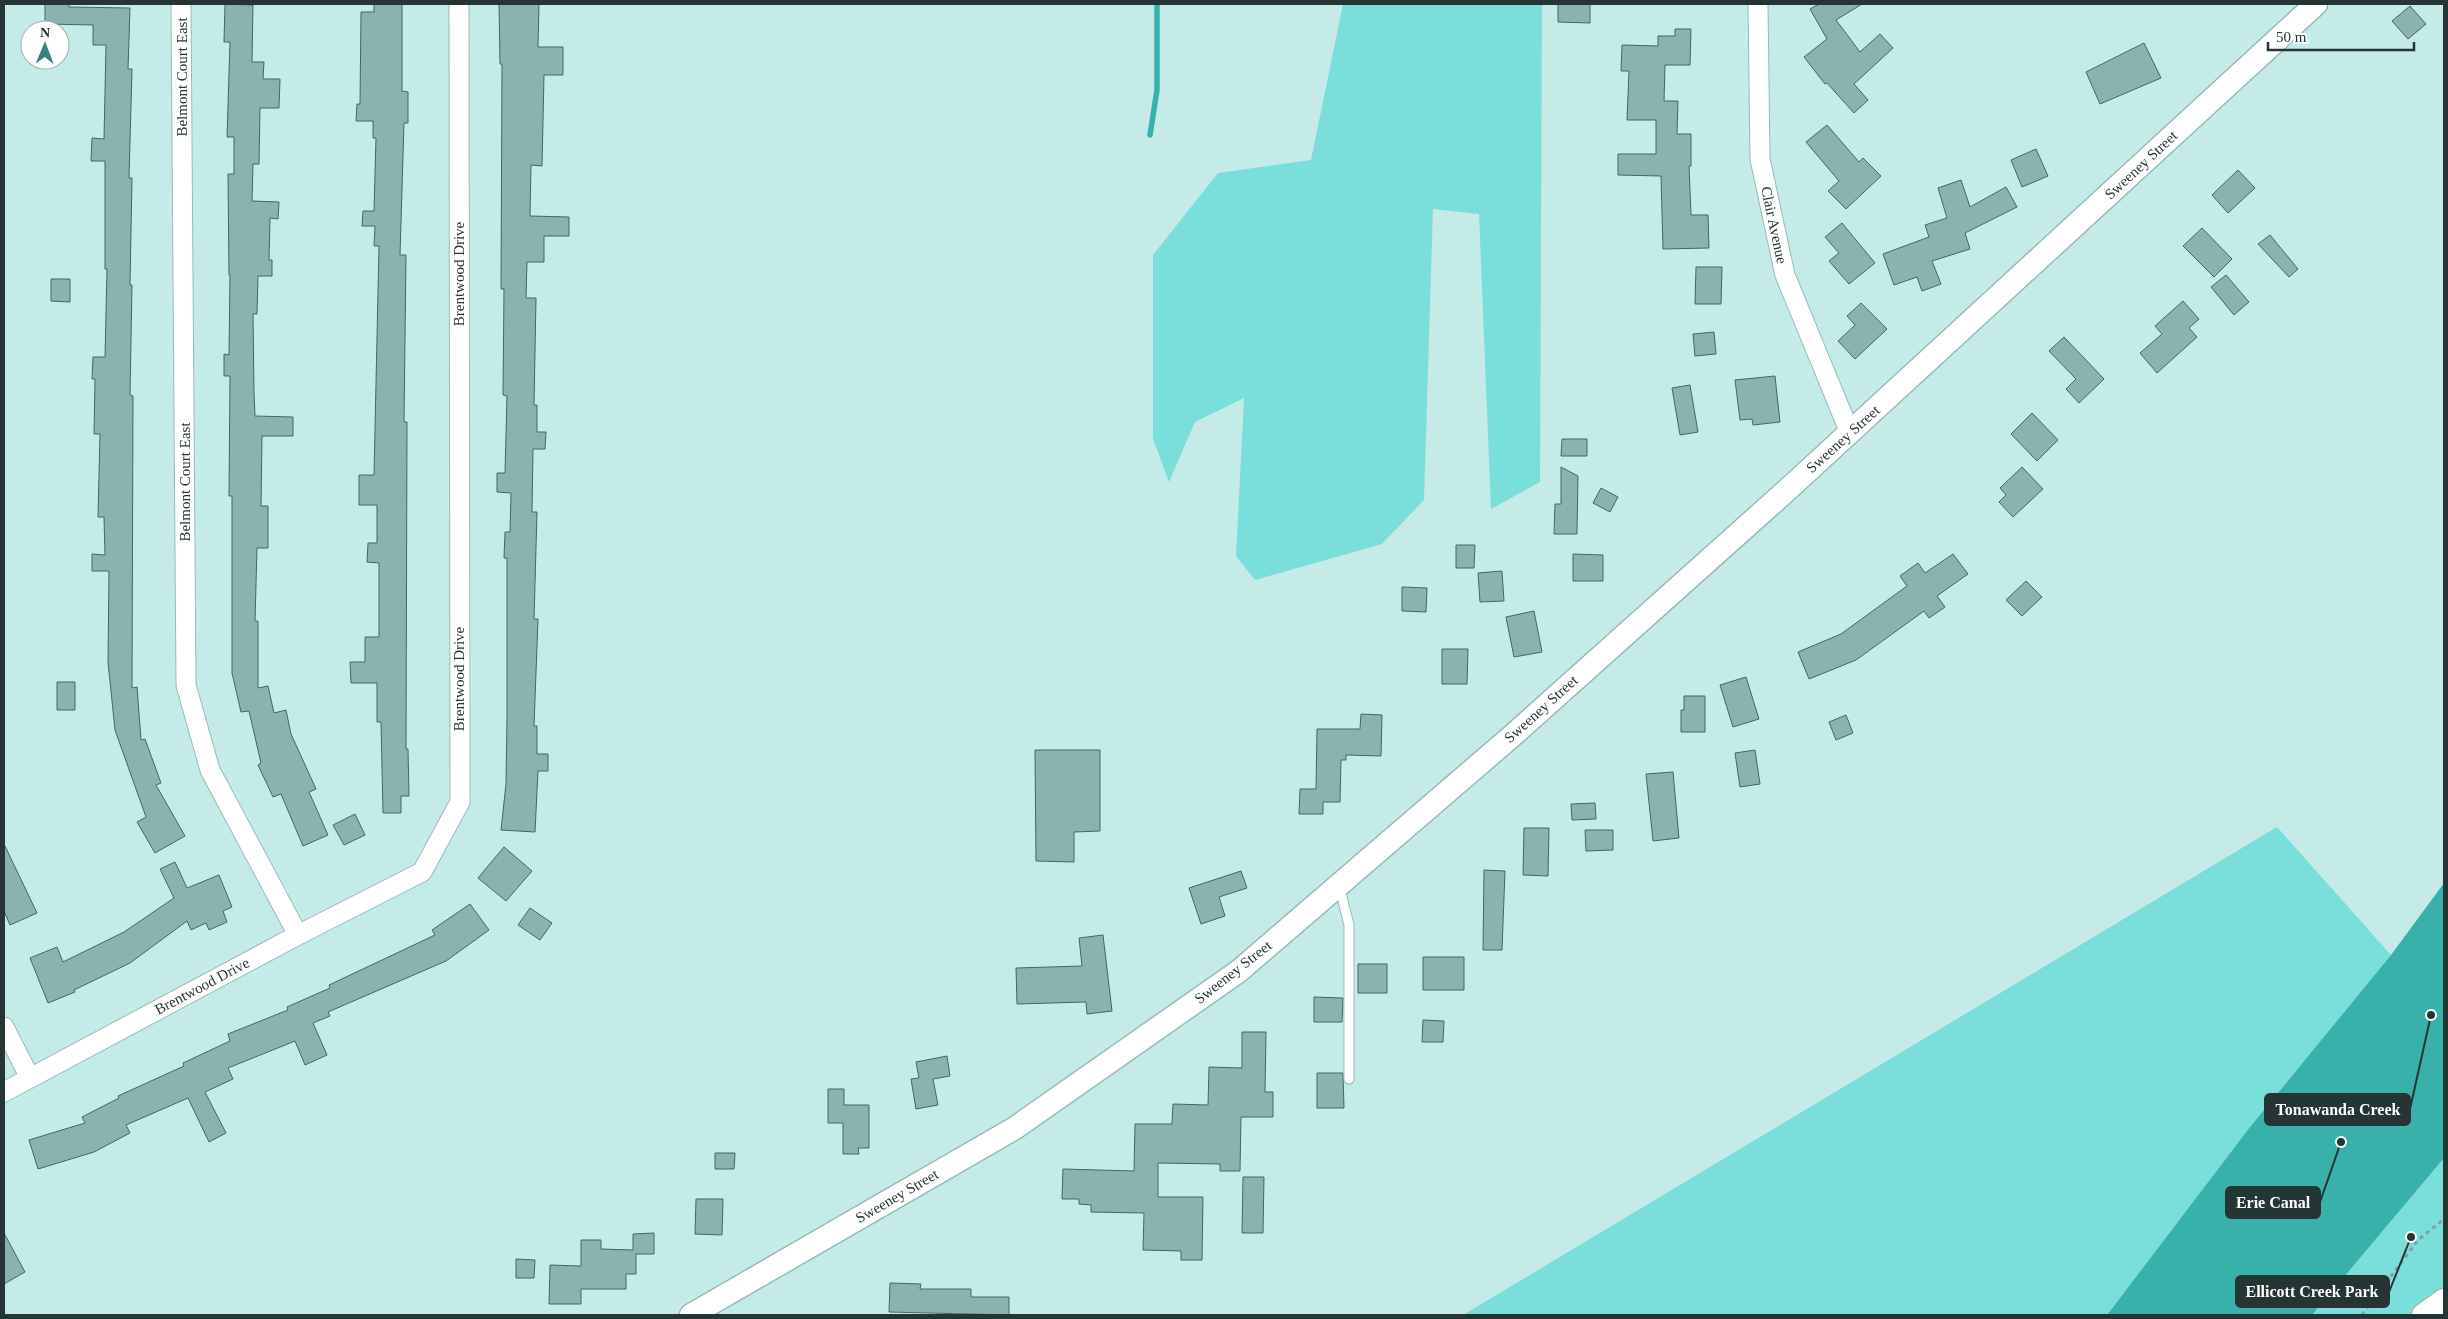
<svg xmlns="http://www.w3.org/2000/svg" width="2448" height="1319" viewBox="0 0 2448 1319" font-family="'Times New Roman',serif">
	<rect width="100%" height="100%" fill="#c4ebe8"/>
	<path fill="#7adfda" d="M1343,4H1542L1540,482L1491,509L1479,214L1433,209L1424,500L1382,544L1255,580L1236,556L1244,398L1195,422L1169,482L1153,439V255L1218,173L1311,160Z
		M2277,827L2391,955L2250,1127L2107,1315H1463Z
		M2444,1158V1315H2312Z"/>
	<path fill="#39b1ab" d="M2444,883V1158L2312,1315H2107L2250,1127L2391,955Z"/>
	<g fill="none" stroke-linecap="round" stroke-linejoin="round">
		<path stroke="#39b1ab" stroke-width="5.5" d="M1150,135L1157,90V4"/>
	</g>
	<path fill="#8cb2af" stroke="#436664" d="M45,4H69V7L130,8L128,69H132L129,178H132L130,285H132L130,395L133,396L132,688L137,687L141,740L145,739L161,783L156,785L185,836L155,853L137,822L146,817L115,730L108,662L109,571H92V554L105,555L104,517H98L100,434H94L95,379H92L93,357H105L107,269H105V161H91L92,138L104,139L106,45H93V25L45,24Z
		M225,4L253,5L252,62H264L263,79H280L279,108H260L259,164H253L252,201L279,202L278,219L270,218L269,260H272V276H258L257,314H253L254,393L255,416L293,417V436H262L261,506H268V548H257L255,621H258V688L268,686L274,713L286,710L291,734L316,789L309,792L328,835L303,846L281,794L273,797L258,765L261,763L249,711L241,712L232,673V496H229L230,376H224V354L229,355L230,275H229L228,174H234V137H227L230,42H224Z
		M374,4H402V91L408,92V123H404L400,255H406L404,422H407L406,749H408L409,796H401V813H383L381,722H377V683H351L350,662H365V637H379V563L367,562L368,543H377V505H359V475H374L379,246H374L375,226H362L363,211H374L376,138H373V121H356L357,104H360L361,12H374Z
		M499,4H539L538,47H563V75H544L542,166L531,165L530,216L569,217V236H544V262H527L526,298H536L534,405H537V432H546L545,449H533L532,512H537L534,619H538L534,726H537V754H548V771H538L535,832L501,830L506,784L507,719V558H504L505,532H510L511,493L497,492V473H505L507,396L503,395L504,289H501L502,64H500Z
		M1558,4H1590V23L1558,22Z
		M1819,4H1862L1836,20L1860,52L1880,34L1893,48L1854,84L1868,100L1854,113L1827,83L1825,84L1804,57L1827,39L1810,9Z
		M2410,6L2426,24L2408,39L2392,21Z
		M1675,29H1691L1690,65H1665L1664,101H1678L1677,134H1691V166H1689L1691,215H1708L1709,248L1663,249L1661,176L1618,175V154H1656V120H1627L1629,71H1621L1622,45L1658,46V36H1675Z
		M2144,43L2161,78L2100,104L2086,72Z
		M1827,125L1859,162L1863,158L1881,176L1846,209L1828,191L1839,181L1806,142Z
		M2036,149L2048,176L2022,187L2011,160Z
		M2238,170L2255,188L2228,213L2212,195Z
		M1961,180L1970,207L2006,187L2017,207L1965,233L1970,249L1932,261L1941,284L1922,291L1917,277L1894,285L1883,254L1929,237L1925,225L1947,218L1938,188Z
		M1842,223L1875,263L1849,284L1829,261L1839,253L1825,237Z
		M2202,228L2232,259L2214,277L2183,246Z
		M2270,235L2298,269L2289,277L2258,244Z
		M1696,267H1722L1721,304H1695Z
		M2226,275L2249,302L2234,315L2211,287Z
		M51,279H70V302L51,301Z
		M2183,301L2199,319L2189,328L2197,337L2157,373L2140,353L2162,334L2155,326Z
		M1861,303L1887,329L1855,359L1838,341L1855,325L1847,316Z
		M1714,332L1716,354L1695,356L1693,334Z
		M2064,337L2104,379L2079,403L2066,389L2076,379L2049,351Z
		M1775,376L1780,422L1753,425L1752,419L1740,420L1735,380Z
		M1690,385L1698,432L1680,435L1672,388Z
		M2032,413L2058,440L2037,461L2011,434Z
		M1562,439H1587V456H1561Z
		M1561,467L1578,476L1577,534H1554L1555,504H1561Z
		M2022,467L2043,489L2013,517L1999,502L2006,495L2000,488Z
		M1601,488L1618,497L1610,512L1593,503Z
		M1456,545H1475L1474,568H1456Z
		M1573,554L1603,555V581H1573Z
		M1953,554L1968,574L1937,596L1945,607L1929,618L1924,611L1856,660L1809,679L1798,652L1841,634L1907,586L1900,576L1918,563L1925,573Z
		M1502,571L1504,601L1480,602L1478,573Z
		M2026,581L2042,597L2022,616L2006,600Z
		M1402,587L1427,588L1426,612L1402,611Z
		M1534,611L1542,652L1514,657L1506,617Z
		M1442,649H1468L1467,684H1442Z
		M1746,677L1759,719L1733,727L1720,685Z
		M57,682H75V710H57Z
		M1684,696H1705V732H1681V710H1684Z
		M1361,714L1382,715L1381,756L1346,755V760H1341L1340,802H1323V814H1299L1300,789H1316L1317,729H1360Z
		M1846,715L1853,733L1836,740L1829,722Z
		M1035,750H1100V831L1074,832V862L1036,861Z
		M1755,750L1760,784L1740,787L1735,753Z
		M1673,772L1679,838L1653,841L1646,774Z
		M1595,803L1596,819L1572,820L1571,804Z
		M355,814L365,835L344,845L333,825Z
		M1524,828H1549L1548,876L1523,875Z
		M1585,830H1613V850L1586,851Z
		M4,844L37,913L10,925L4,911Z
		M504,847L532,871L506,901L478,878Z
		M175,862L187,888L219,875L232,907L223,911L227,922L209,930L206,923L191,930L187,921L130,963L74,990L75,992L48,1003L30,958L57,947L63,962L124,932L174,898L160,869Z
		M1484,870L1505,871L1502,950H1483Z
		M1241,871L1247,888L1219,897L1225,916L1201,924L1189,888Z
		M470,904L489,930L446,961L328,1012L330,1016L313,1023L327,1055L305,1065L295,1041L228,1068L233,1079L205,1092L226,1133L209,1142L188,1098L126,1125L130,1133L94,1152L38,1169L29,1140L85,1123L82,1117L119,1098L118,1096L184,1066L183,1063L230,1041L228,1034L288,1010L287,1007L330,988L329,985L435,935L432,930Z
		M530,908L552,923L540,940L518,925Z
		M1103,935L1112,1011L1087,1014L1086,1002L1017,1004L1016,968L1082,966L1079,938Z
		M1423,957H1464V990H1423Z
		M1358,964H1387V993H1358Z
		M1314,997L1343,998L1342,1022H1314Z
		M1423,1020L1444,1021L1443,1042H1422Z
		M1242,1032H1266L1265,1092H1273V1117H1241L1240,1171H1220V1164L1158,1163V1197H1203L1202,1260H1181V1251L1143,1250L1144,1213L1091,1212V1205L1079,1204V1199H1062L1063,1169L1134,1171L1135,1124H1172L1173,1104L1208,1105L1209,1067L1242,1068Z
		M947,1056L950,1076L933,1079L938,1105L916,1109L911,1079L919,1078L916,1062Z
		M1317,1073H1343L1344,1108H1317Z
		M828,1089H844V1105H869V1148H858L859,1154H843V1123H828Z
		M715,1153H735L734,1169H715Z
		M1243,1177H1264L1263,1233H1242Z
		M696,1199H723L722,1235L695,1234Z
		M4,1233L25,1272L4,1284Z
		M654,1233V1254H636V1274H626V1289H581V1304H549L550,1265L581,1266V1240H601V1249L633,1250V1234Z
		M516,1259L535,1260L534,1278H516Z
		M890,1283L921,1284L920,1289H971V1297H1009V1315L889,1312Z"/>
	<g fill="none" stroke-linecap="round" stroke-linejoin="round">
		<defs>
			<path id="service" d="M1339,885L1349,925V1079"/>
			<path id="minor" d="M181,4L186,685L210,770L298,935
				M1758,4L1760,159L1785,275L1850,433
				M4,1027L30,1078
				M4,1092L298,935L422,872L460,802L459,4"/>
			<path id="tertiary" d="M691,1315L1015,1128L1239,971L1512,736L1786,491L2316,4
				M2423,1315L2444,1300"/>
		</defs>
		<use href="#service" stroke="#96bcb9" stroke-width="11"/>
		<use href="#minor" stroke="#96bcb9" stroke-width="21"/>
		<use href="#tertiary" stroke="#96bcb9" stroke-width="25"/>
		<path stroke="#83a19e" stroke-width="3" stroke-dasharray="4 4" stroke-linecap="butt" d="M2362,1315L2418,1240L2444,1219"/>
		<use href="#service" stroke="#fff" stroke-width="9"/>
		<use href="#minor" stroke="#fff" stroke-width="19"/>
		<use href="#tertiary" stroke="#fff" stroke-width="22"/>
	</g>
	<g text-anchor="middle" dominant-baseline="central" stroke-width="4.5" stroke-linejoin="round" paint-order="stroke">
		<g font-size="15" fill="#253533" stroke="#fff">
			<text transform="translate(182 77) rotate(-90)">Belmont Court East</text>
			<text transform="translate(2141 165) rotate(-43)">Sweeney Street</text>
			<text transform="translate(1774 225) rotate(78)">Clair Avenue</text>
			<text transform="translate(459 274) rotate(-90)">Brentwood Drive</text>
			<text transform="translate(1843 439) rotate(-42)">Sweeney Street</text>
			<text transform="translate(185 482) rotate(-90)">Belmont Court East</text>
			<text transform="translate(459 679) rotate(-90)">Brentwood Drive</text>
			<text transform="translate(1541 709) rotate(-42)">Sweeney Street</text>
			<text transform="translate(1233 972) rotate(-38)">Sweeney Street</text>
			<text transform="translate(202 986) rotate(-28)">Brentwood Drive</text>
			<text transform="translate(897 1196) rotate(-30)">Sweeney Street</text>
		</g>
	</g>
	<path fill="none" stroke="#253533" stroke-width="2" d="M2431 1015L2410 1109M2341 1142L2320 1202M2411 1237L2389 1292"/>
	<g fill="#253533" stroke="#fff" stroke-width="2">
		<circle cx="2431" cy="1015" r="5"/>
		<circle cx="2341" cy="1142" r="5"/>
		<circle cx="2411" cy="1237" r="5"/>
	</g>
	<g fill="#253533" stroke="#253533" stroke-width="2">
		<rect x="2265" y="1094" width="145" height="31" rx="5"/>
		<rect x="2226" y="1187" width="94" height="31" rx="5"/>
		<rect x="2236" y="1276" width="153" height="31" rx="5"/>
	</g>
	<g font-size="16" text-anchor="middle" font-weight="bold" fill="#fff">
		<text x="2338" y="1115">Tonawanda Creek</text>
		<text x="2273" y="1208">Erie Canal</text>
		<text x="2312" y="1297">Ellicott Creek Park</text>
	</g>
	<rect width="2448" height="1319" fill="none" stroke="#253533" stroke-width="10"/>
	<g transform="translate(45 45) rotate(1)"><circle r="24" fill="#ffffff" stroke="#a8aead"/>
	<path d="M0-4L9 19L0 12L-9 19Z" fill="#39817e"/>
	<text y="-8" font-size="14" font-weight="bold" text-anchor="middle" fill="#253533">N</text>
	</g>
	<path d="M2268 42v8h146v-8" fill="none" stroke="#253533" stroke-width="2.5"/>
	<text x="2276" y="42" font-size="15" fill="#253533" stroke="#ffffff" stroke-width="4" paint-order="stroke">50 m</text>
</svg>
